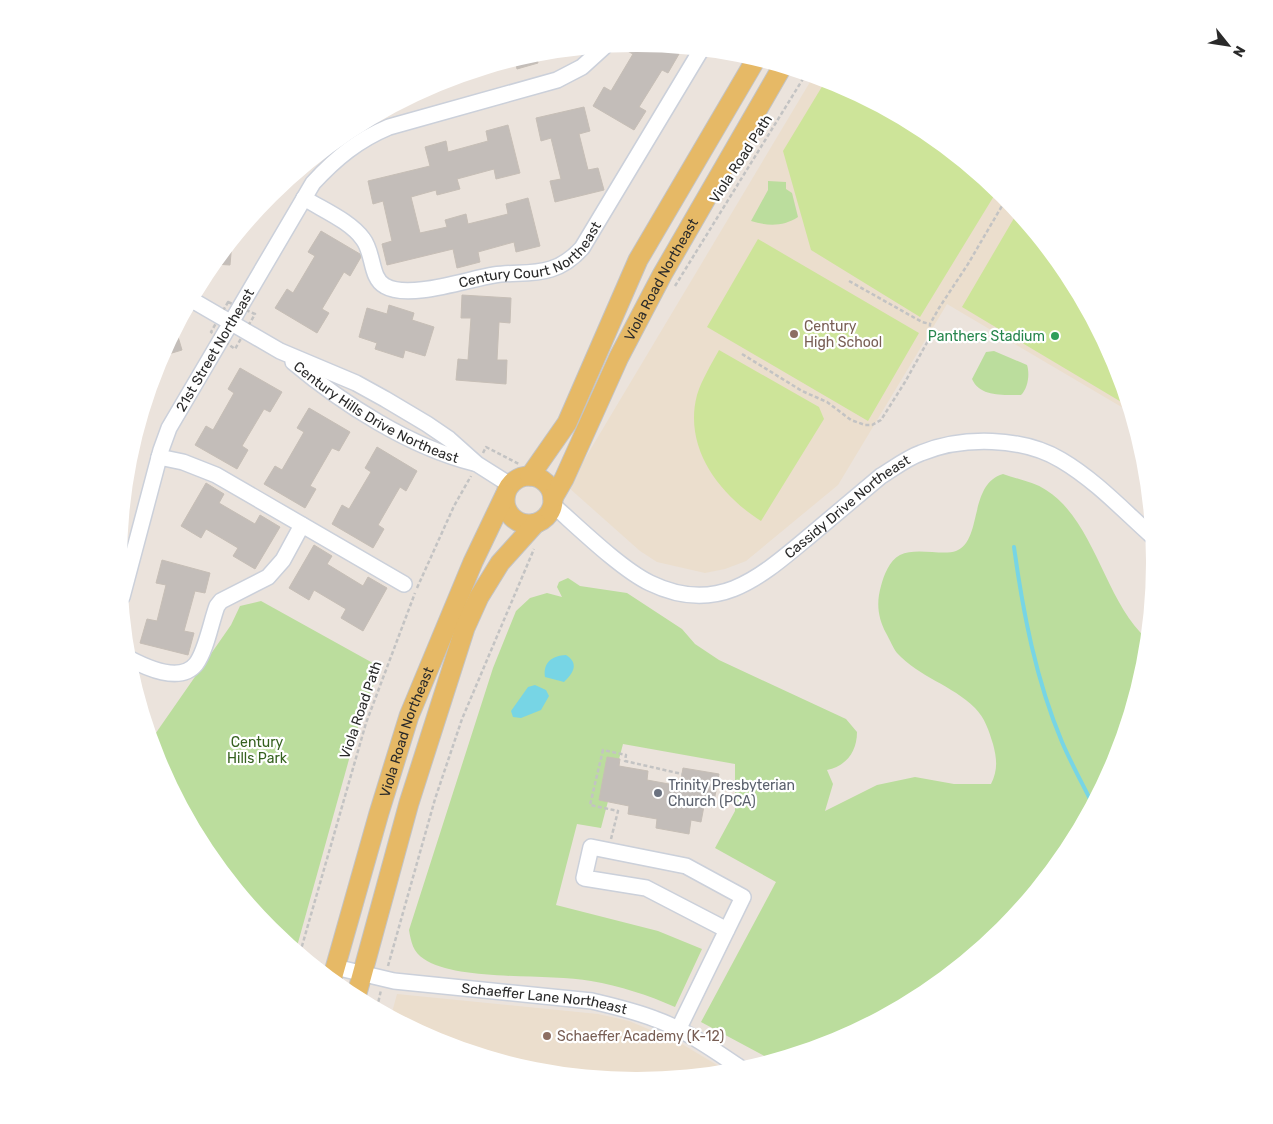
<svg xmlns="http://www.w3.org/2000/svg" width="1273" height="1124" viewBox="0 0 1273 1124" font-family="Rubik,sans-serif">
	<rect width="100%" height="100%" fill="#ebe3dc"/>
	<path fill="#ebdecd" d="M813,77L835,83L925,131L1003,196L1068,274L1115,364L1130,412L947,304L838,485L746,561L725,569L705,573L657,562L640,551L568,487Z
		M397,994L598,1014L629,1021L677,1041L727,1071L637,1080L535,1070L438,1041L391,1016Z"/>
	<path fill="#bbdd9d" d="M768,181L786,182V189L792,193L798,217C783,227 767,226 751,221L768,190Z
		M994,351L1027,365C1030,374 1028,388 1021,395C1003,395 980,397 972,379L986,352Z
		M1003,474C1017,479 1034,482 1046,490C1095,521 1104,600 1147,639L1145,663L1115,761L1067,850L1003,929L924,993L835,1041L772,1060L701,1022L776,882L715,848L735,811V764L623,744L601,828L577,824L556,905L658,931L702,949L675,1007C648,995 620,986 591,981C548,973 458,982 424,959C413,952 411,942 409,930L493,668L516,611L530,598L547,593L562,597L557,587L559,582L568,578L580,586L627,593L682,629L695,644L719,660L846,719L857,732C857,752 846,766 827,770L833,784L825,811L877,785L915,777L954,784H991C998,770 997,759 993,744C989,731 985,718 975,708C952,685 919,677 897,653C893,648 890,640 886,633C878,618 876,603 881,586C884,575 889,561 900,555C916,547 943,556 956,551C983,541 968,484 1003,474Z
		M261,601L380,667L358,727L296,950L270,928L205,850L158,760L151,740L231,625L240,606Z"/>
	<path fill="#cde499" d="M826,80L835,83L925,131L997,191L920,317L811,250L783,151Z
		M1017,213L1068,274L1115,364L1128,406L962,307Z
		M758,239L919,333L868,421L707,327Z
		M719,350L819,407L824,419L761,521C720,495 683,448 697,395C702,379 711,365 719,350Z"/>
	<path fill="#77d5e5" d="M566,655C579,663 574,673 564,682L545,677C543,662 552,656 566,655Z
		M535,685L546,690L549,696L541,710L521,718L513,717L511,711L528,687Z"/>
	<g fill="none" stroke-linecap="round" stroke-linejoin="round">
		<path stroke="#77d5e5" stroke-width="4" d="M1014,547C1023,613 1036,680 1062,742C1071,763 1082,783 1092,803"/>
	</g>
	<path fill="#c3bdb9" stroke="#c6beb6" d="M637,44L668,47L679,54L668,73L662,70L639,107L646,111L634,130L593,106L604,87L611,91L633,54L618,46Z
		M536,54L538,63L517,69L515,60Z
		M584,107L590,131L579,134L588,170L598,168L604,190L555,202L550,181L561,179L551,138L541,141L536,118Z
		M508,125L520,173L496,179L494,169L457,179L460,189L437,195L436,190L411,197L420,233L447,227L445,220L466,214L468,224L508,214L506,204L528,198L540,246L516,252L514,242L478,252L480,262L457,268L453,249L387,265L382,244L392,241L383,201L373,204L368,181L430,166L425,147L446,141L448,152L488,141L486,131Z
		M321,231L360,254L361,257L350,276L344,272L322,309L329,313L317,333L275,308L287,289L293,293L315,256L308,252Z
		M232,242L230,265L214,264L221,255Z
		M462,295L511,298L510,323L499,322L497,360H507L506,384L456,380L458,359L468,360L471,318H461Z
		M389,305L414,313L412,320L434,327L425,356L405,350L403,358L375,349L377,343L359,337L367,308L387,314Z
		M176,330L182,350L162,356L163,354Z
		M240,368L282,392L270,412L264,409L242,446L248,450L237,469L195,445L206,426L213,430L234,393L228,389Z
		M309,408L350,432L339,451L332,448L310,486L316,489L305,508L264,484L275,466L282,470L304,432L297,428Z
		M377,447L417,471L406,491L400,487L378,525L384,529L373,548L332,524L342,505L349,509L371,472L365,468Z
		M206,483L224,494L219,503L255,524L260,515L280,527L255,569L233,556L238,548L206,529L201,538L181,526Z
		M314,545L332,556L327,564L363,586L368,577L387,588L363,631L341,618L346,609L314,590L309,600L289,588Z
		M162,560L210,573L205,593L195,591L184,631L194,633L188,655L140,643L147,619L157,621L166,585L156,583Z
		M607,757L620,759L619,766L648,771L647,780L680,786L683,768L719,774L713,807L704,806L701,822L691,820L689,834L656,828L657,819L628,814L629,806L599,800Z"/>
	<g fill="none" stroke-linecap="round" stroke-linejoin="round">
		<defs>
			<g id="minor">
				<path id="s1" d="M304,198C323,210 350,221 363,239C374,253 370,278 385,286C409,300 468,279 494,275C514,272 532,275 551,269C564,265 573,258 582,248L701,50"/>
				<path d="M192,300L280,351L356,383L385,399L427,424L449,439L477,464L510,485"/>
				<path id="s2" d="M293,362C343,404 410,447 474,463"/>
				<path d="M159,457L183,462L216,475L404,584"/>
				<path id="s3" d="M553,505C579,528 621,569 650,583C716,615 757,580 806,539C831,518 856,497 881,476C894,468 907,458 921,453C963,436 1022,437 1061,460C1095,480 1123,510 1152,536"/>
				<path id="s4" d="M122,597L161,450L169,428L313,183C336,158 358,140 389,127L557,80L582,67L604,47"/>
				<path d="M128,658C145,667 180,684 196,664C206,651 211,622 217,606L221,601L268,577L283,560L302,525"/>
				<path id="s5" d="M335,967L394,981L592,1001C613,1006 635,1011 655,1019C686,1030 715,1051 742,1069"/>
				<path d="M678,1030L743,897L686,866L591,847L584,878L646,888L727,930"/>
			</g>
			<g id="major">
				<circle cx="529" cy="500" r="24"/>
				<path d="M530,476L567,423L638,260L756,59"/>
				<path id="s6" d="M553,498L564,479L619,357L662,275L782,67"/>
				<path id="s7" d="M332,979L379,813L409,716L473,562L505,495"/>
				<path d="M356,997L409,803L465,628L479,597L500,563L536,523"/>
			</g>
		</defs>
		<use href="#minor" stroke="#cbd0da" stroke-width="18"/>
		<use href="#major" stroke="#c3c3c3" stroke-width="21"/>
		<path stroke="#c3c3c3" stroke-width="2.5" stroke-dasharray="4 2.5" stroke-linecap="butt" d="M350,130L357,127
			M849,281L922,322L930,324
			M675,286L806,74
			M228,302L255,314L235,349L211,332Z
			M742,354L802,391L827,402L851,420L865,425H872L881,420L905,382L929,339L930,324L939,308L968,264L1006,199
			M483,453L486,447L519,464
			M417,588L454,506L471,476
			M611,839L618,811L590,805L603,750L626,755L625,761L682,774
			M300,953L366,723L415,593
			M308,960L321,963
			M388,966L435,799L462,719L534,549
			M377,1008L381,990"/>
		<use href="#minor" stroke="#fff" stroke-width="15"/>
		<use href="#major" stroke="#e6b966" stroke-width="19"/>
	</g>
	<g fill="#8d6e63" stroke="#fff" stroke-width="2">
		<circle cx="794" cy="334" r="5"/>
		<circle cx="547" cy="1036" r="5"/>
	</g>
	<circle fill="#2e9e5b" stroke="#fff" stroke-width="2" cx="1055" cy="336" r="5"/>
	<circle fill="#6b7280" stroke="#fff" stroke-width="2" cx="658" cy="793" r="5"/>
	<g text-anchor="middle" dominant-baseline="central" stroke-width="4.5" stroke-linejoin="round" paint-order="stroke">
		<g font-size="14" fill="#2a2a2a" stroke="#fff">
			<text transform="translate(741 159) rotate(-57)">Viola Road Path</text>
			<text stroke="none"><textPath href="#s1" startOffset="281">Century Court Northeast</textPath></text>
			<text stroke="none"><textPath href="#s6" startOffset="244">Viola Road Northeast</textPath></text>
			<text stroke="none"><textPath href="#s4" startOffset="266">21st Street Northeast</textPath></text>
			<text stroke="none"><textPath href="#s2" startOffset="98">Century Hills Drive Northeast</textPath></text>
			<text stroke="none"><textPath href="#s3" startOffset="352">Cassidy Drive Northeast</textPath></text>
			<text transform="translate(361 710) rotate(-71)">Viola Road Path</text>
			<text stroke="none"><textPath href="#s7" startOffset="258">Viola Road Northeast</textPath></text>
			<text stroke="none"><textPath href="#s5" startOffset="212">Schaeffer Lane Northeast</textPath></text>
		</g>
		<g font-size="14" fill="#785e54" stroke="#fff" text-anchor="start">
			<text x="804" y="326">Century<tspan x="804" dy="16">High School</tspan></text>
			<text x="557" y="1036">Schaeffer Academy (K-12)</text>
		</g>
		<g font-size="14" fill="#27864d" stroke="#fff" text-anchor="end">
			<text x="1045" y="336">Panthers Stadium</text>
		</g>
		<g font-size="14" fill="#35611f" stroke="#fff">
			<text x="257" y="742">Century<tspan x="257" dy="16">Hills Park</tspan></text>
		</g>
		<g font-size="14" fill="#5b616d" stroke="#fff" text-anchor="start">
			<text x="668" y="785">Trinity Presbyterian<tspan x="668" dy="16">Church (PCA)</tspan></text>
		</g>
	</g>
	<path d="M0 0H1273V1124H0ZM636 52H637A509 509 0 0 1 1146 561V563A509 509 0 0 1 637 1072H636A509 509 0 0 1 127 563V561A509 509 0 0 1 636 52Z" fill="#fff" fill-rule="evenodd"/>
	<g transform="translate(1228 45) rotate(120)" stroke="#ffffff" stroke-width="4" paint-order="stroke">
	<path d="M0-4L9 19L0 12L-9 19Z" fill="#2a2a2a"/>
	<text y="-8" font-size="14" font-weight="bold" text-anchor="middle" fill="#2a2a2a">N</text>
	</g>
</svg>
